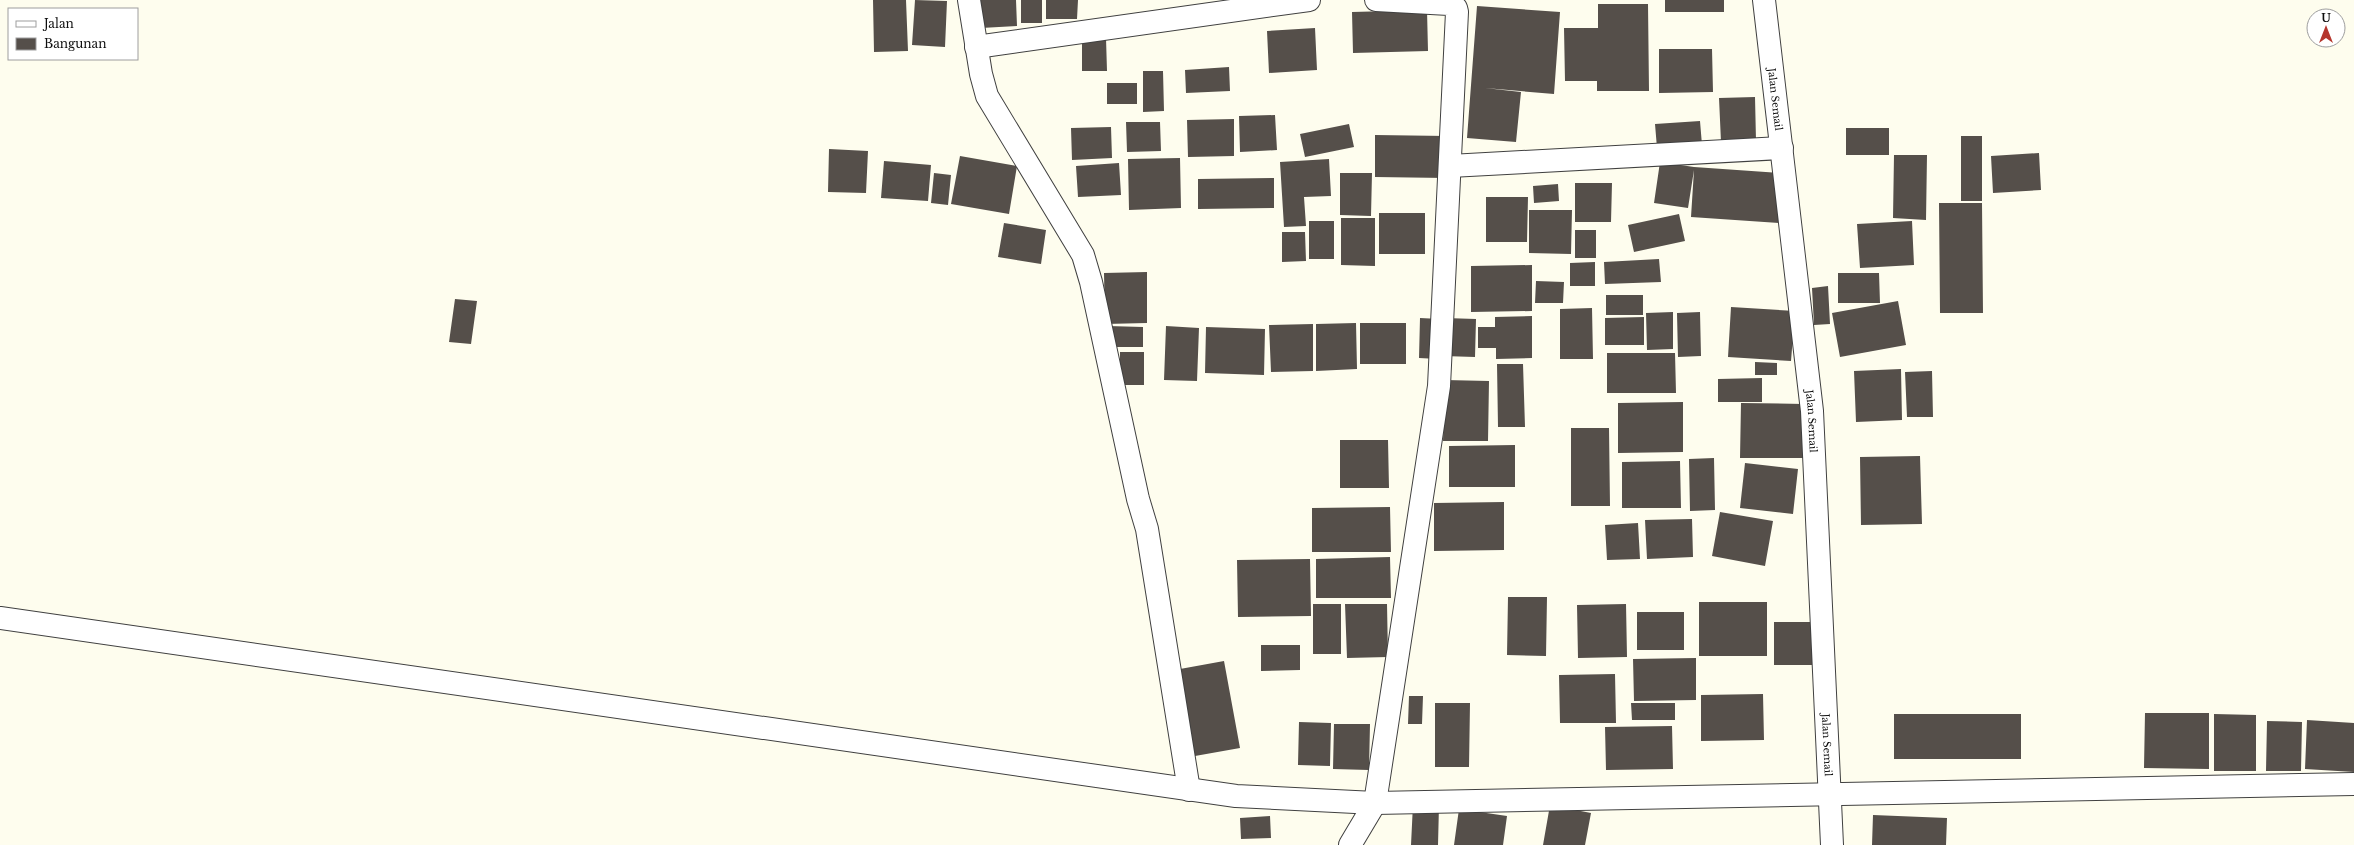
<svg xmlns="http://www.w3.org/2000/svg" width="2354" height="845" viewBox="0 0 2354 845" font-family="'Libre Baskerville',serif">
	<rect width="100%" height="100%" fill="#fefdee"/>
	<path fill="#554f4a" d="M873,0H906L908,51L874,52Z
		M915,0L947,1L945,47L912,45Z
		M981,0H1016L1017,26L981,28Z
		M1021,0H1042V23H1021Z
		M1046,0H1078L1077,19H1046Z
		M1665,0H1724V12H1665Z
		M1598,4H1648L1649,91H1597V81H1565L1564,28H1598Z
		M1477,6L1560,12L1554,94L1485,88L1521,92L1516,142L1467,138Z
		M1427,10L1428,51L1353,53L1352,12Z
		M1315,28L1317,70L1269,73L1267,31Z
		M1106,38L1107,71H1082V39Z
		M1659,49H1712L1713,92L1659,93Z
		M1229,67L1230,91L1186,93L1185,70Z
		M1143,71H1163L1164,111L1143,112Z
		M1107,83H1137V104H1107Z
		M1755,97L1756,141L1721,142L1719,98Z
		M1275,115L1277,150L1240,152L1239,116Z
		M1234,119V156L1188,157L1187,120Z
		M1700,121L1702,145L1657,148L1655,124Z
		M1126,122H1160L1161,151L1127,152Z
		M1349,124L1354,147L1305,157L1300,134Z
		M1111,127L1112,158L1072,160L1071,128Z
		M1846,128H1889V155H1846Z
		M1375,135L1447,136L1446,178L1375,177Z
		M1961,136H1982V201H1961Z
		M829,149L868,151L866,193L828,192Z
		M2039,153L2041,190L1993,193L1991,156Z
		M1894,155H1927L1926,220L1893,218Z
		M960,156L1017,166L1009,214L951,204Z
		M1180,158L1181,208L1129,210L1128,159Z
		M1329,159L1331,196L1304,197L1306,226L1284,227L1280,162Z
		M884,161L931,165L928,201L881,198Z
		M1660,162L1694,167L1781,173L1779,223L1691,217L1694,170L1688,208L1654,203Z
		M1119,163L1121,195L1078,197L1076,166Z
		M934,173L951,175L948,205L931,203Z
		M1340,173H1372L1371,216L1340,215Z
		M1274,178V208L1198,209V179Z
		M1575,183H1612L1611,222H1575Z
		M1558,184L1559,201L1534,203L1533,186Z
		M1486,197H1528L1527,242H1486Z
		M1939,203H1982L1983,313H1940Z
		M1529,210H1572L1571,254L1529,253Z
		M1379,213H1425V254H1379Z
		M1679,214L1685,241L1634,252L1628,225Z
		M1341,218H1375V266L1341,265Z
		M1309,221H1334V259H1309Z
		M1912,221L1914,265L1860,268L1857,224Z
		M1004,223L1046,230L1041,264L998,257Z
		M1575,230H1596V258H1575Z
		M1282,232H1305L1306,261L1282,262Z
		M1659,259L1661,282L1605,284L1604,262Z
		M1595,262V286H1570V263Z
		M1532,265V311L1471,312V266Z
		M1147,272V323L1105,324L1104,273Z
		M1838,273H1879L1880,303H1838Z
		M1536,281L1564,282L1563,303H1535Z
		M1828,286L1830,324L1814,325L1812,288Z
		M1606,295H1643V315H1606Z
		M455,299L477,301L471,344L449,342Z
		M1898,301L1906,345L1840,357L1832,313Z
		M1731,307L1795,311L1791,361L1728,357Z
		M1592,308L1593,359H1560V309Z
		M1673,312V349L1647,350L1646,313Z
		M1700,312L1701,356L1678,357L1677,313Z
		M1532,316V358L1496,359V348H1478V327H1495V317Z
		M1644,317V345H1605V318Z
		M1420,318L1440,319L1438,359L1419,358Z
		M1445,318L1476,319L1475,357L1443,356Z
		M1356,323L1357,369L1316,371V324Z
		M1360,323H1406V364H1360Z
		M1313,324V371L1271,372L1269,325Z
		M1108,326L1143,327V347H1108Z
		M1166,326L1199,328L1197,381L1164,380Z
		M1206,327L1265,329L1264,375L1205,373Z
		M1120,352H1144V385H1120Z
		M1607,353H1675L1676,393H1607Z
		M1755,362L1777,363V375H1755Z
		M1497,364H1523L1525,427H1498Z
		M1901,369L1902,420L1856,422L1854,371Z
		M1932,371L1933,417H1907L1905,372Z
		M1762,378V402H1718V379Z
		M1445,380L1489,381L1488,441H1443Z
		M1683,402V452L1618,453V403Z
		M1741,403L1804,404L1803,458H1740Z
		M1571,428H1609L1610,506H1571Z
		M1340,440H1388L1389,488H1340Z
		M1515,445V487H1449V446Z
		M1920,456L1922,524L1861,525L1860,457Z
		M1714,458L1715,510L1690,511L1689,459Z
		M1680,461L1681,508H1622V462Z
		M1745,463L1798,469L1793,514L1740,508Z
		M1504,502V550L1434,551V503Z
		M1390,507L1391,552H1312V508Z
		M1720,512L1773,521L1765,566L1712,556Z
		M1692,519L1693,557L1647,559L1645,520Z
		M1638,523L1640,559L1607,560L1605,525Z
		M1390,557L1391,598H1316V559Z
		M1310,559L1311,616L1238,617L1237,560Z
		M1508,597H1547L1546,656L1507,655Z
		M1699,602H1767V656H1699Z
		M1313,604H1341V654H1313Z
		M1345,604H1387L1388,657L1347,658Z
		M1626,604L1627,657L1578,658L1577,605Z
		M1637,612H1684V650H1637Z
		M1774,622H1814L1815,665H1774Z
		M1261,645H1300V670L1261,671Z
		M1696,658V700L1634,701L1633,659Z
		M1224,661L1240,748L1195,756L1180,669Z
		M1615,674L1616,723H1560L1559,675Z
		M1763,694L1764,740L1701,741V695Z
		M1409,696H1423L1422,724H1408Z
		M1435,703H1470L1469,767H1435Z
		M1631,703H1675V720H1632Z
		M2145,713H2209V769L2144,768Z
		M1894,714H2021V759H1894Z
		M2214,714L2256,715V771H2214Z
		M2307,720L2354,723V772L2305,769Z
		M2267,721L2302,722L2301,771H2266Z
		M1299,722L1331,723L1330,766L1298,765Z
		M1334,724H1370L1369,770L1333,769Z
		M1672,726L1673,769L1606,770L1605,727Z
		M1413,804L1439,805L1438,845H1411Z
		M1550,805L1591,813L1585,845H1543Z
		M1459,809L1507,816L1503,845H1454Z
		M1873,815L1947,818L1946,845H1872Z
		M1270,816L1271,838L1241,839L1240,818Z"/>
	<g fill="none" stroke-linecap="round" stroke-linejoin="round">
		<defs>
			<g id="minor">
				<path d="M969,0L981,74L987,96L1083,255L1091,282L1138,499L1147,529L1189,790"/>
				<path id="s1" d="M1764,0L1812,411L1832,845"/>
				<path d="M976,47L1309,0"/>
				<path d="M1450,166L1782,148"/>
				<path d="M0,618L1236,796L1375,803L2354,784"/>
				<path d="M1350,845L1375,803L1439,386L1457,12L1456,8L1449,4L1376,0"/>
			</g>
		</defs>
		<use href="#minor" stroke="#404040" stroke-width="24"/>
		<use href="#minor" stroke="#fff" stroke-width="22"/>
	</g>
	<g text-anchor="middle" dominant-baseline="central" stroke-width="4" stroke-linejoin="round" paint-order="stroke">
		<g font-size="10" fill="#0d0d0d" stroke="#fff">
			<text stroke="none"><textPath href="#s1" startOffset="100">Jalan Semail</textPath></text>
			<text stroke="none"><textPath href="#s1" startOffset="424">Jalan Semail</textPath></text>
			<text stroke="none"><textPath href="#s1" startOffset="748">Jalan Semail</textPath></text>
		</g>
	</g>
	<rect x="8" y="8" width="130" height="52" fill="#ffffff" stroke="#9e9e9e"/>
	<rect x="16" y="21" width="20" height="6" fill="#ffffff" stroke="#9e9e9e"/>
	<text x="44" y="28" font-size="12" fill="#0d0d0d">Jalan</text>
	<rect x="16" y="38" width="20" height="12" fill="#554f4a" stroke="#9e9e9e"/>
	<text x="44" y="48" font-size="12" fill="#0d0d0d">Bangunan</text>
	<g transform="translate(2326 28)"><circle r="19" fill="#ffffff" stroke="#9e9e9e"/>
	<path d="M0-3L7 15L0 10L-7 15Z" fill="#b5362d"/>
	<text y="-6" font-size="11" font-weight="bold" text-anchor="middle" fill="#0d0d0d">U</text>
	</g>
</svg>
